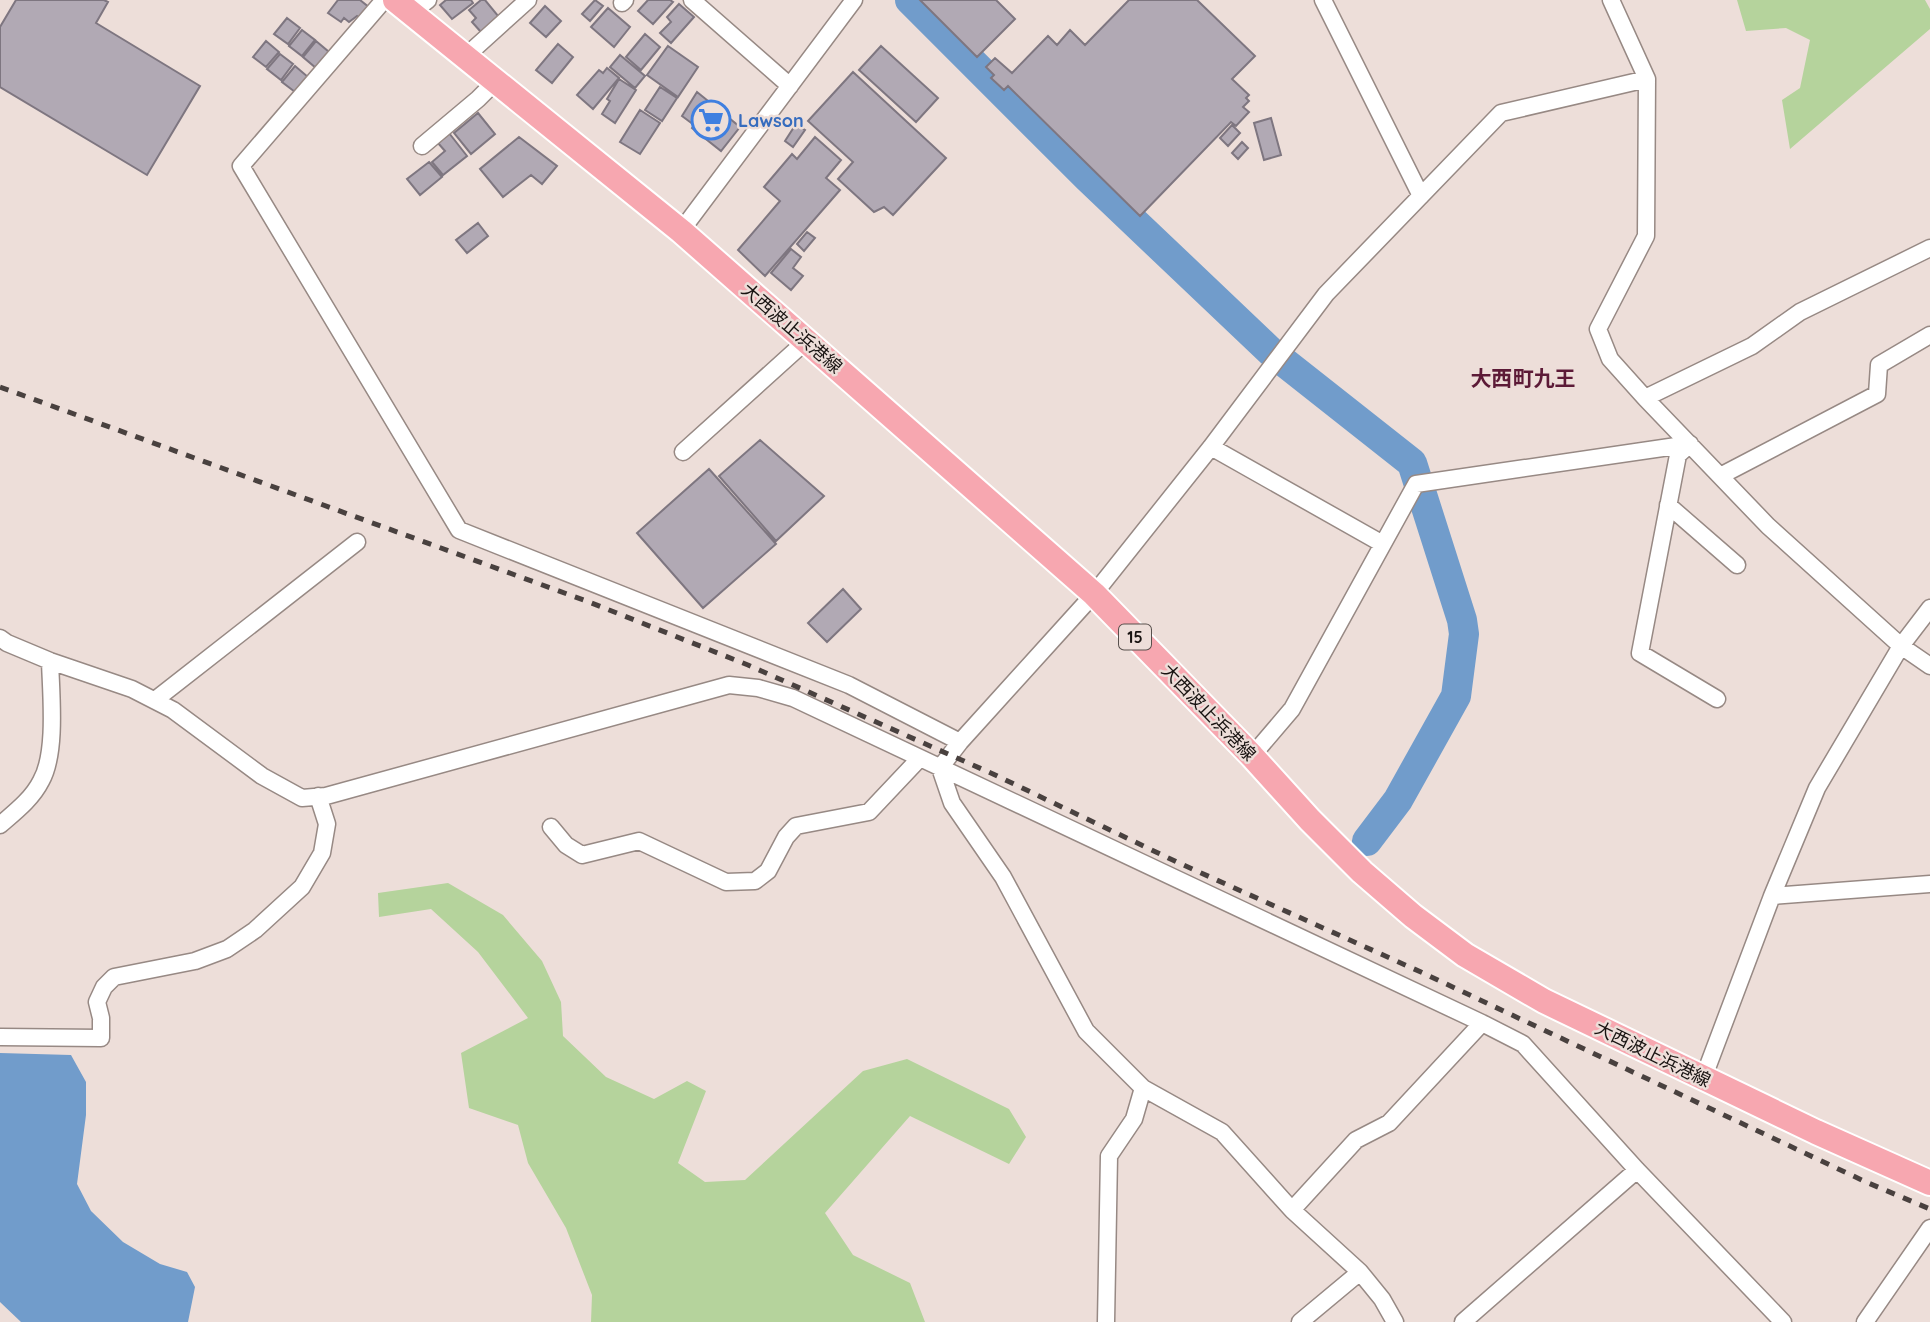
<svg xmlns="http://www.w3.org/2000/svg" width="1930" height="1322" viewBox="0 0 1930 1322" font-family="Quicksand,'Noto Sans JP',sans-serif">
	<rect width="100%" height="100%" fill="#edded9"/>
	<path fill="#b5d39c" d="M1737,0H1925L1930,9V29L1790,149L1782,100L1800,88L1810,40L1786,28L1746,31Z
		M448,883L503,915L542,961L561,1002L563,1036L606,1077L654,1099L687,1081L706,1091L678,1163L705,1182L745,1180L863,1071L907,1059L1009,1109L1026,1137L1009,1164L910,1116L825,1213L853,1255L910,1283L925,1322H591L592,1295L566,1228L528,1163L518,1125L469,1108L461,1053L528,1018L478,952L431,909L379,917L378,893Z"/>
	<path fill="#719ccb" d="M0,1053L71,1055L86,1082V1115L77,1184L91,1211L123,1242L160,1264L187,1272L195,1287L188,1322H21L0,1302Z"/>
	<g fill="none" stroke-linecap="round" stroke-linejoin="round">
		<path stroke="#719ccb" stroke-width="30" d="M910,0L1088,178L1270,351L1412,463L1462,620L1464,634L1456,696L1398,800L1367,841"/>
	</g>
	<path fill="#b1a9b4" stroke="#7e7680" stroke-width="2" d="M16,0H104L108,2L96,23L200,86L147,175L0,87V27Z
		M338,0H360L370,8L361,19L357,16L349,22L344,18L341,22L328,13Z
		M446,0H471L473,3L452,19L440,5Z
		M481,0H485L499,17L481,32L472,22L476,18L469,10Z
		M595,0L603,6L590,21L582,14Z
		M648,0H670L673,2L653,24L638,11Z
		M920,0H996L1015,19L977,57Z
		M1129,0H1197L1255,56L1232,79L1249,95L1246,98L1249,101L1243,107L1249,112L1236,126L1231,122L1140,216L1008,86L1004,90L991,78L994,75L986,67L995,58L1012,73L1048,36L1057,45L1070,30L1085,45Z
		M679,4L694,17L671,43L660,33L671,22L667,17Z
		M545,6L561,21L546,37L530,23Z
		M608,8L630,27L614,47L591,27Z
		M287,18L300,28L288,44L274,34Z
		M302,30L315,40L302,56L289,46Z
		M645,34L660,47L641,70L626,57Z
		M266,41L279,52L266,67L253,57Z
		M316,41L329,52L316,68L303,57Z
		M558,44L573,57L552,83L536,70Z
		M668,46L698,67L678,97L647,75Z
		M881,46L938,98L916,122L859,70Z
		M280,54L293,64L281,80L267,69Z
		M620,55L645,76L635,88L610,67Z
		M295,66L308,77L295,92L282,82Z
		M607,68L619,78L593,109L577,95L599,70L603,73Z
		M853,72L946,158L893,215L884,207L874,212L838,179L853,162L808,121Z
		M619,79L636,90L615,123L602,114L610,101L607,99Z
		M660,87L677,98L662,121L645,110Z
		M697,92L740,127L721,151L692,128L694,125L682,116Z
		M640,110L660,123L640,154L620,142Z
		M478,113L495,134L471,154L454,133Z
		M1271,118L1281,155L1264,160L1254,123Z
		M796,124L805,130L793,147L785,141Z
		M1232,125L1240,133L1228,146L1220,138Z
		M449,133L467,156L443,175L432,162L445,151L438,143Z
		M519,137L557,166L542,184L531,175L503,197L480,169Z
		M815,137L841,160L826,178L840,190L765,276L738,250L780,201L764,187L792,154L797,159Z
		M1242,142L1248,148L1238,159L1232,153Z
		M429,162L442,177L420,195L407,179Z
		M478,223L488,236L467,253L456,240Z
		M807,232L815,238L804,251L797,244Z
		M791,249L801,257L793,268L803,276L791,290L771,273Z
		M760,440L824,496L776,541L719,476Z
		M709,469L776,544L703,608L637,533Z
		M843,589L861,609L827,642L808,623Z"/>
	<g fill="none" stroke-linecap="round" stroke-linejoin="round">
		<defs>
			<path id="street" d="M384,0L241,166L459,530L849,685L960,742
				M692,0L790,86
				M1323,0L1421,196
				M1611,0L1647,79L1646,236L1598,329L1610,359L1645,398L1752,346L1800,312L1930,248
				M622,3L625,0
				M410,14L428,0
				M466,56L528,0
				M422,146L478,99L496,81
				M681,231L854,0
				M1645,398L1768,526L1901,646L1930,666
				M1690,444L1678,455L1640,653L1717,699
				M1211,447L1381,543
				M683,452L806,341
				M1722,475L1877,394L1879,365L1930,335
				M1668,505L1737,565
				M0,638L7,643L50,661L132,689L173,710L262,776L302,798L326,796L729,685L758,688L793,698L1482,1023L1523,1044L1637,1170L1783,1322
				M155,700L357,542
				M1252,756L1292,709L1416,484L1690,444
				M940,768L960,742L1094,594L1211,447L1326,294L1501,113L1647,79
				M940,768L952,803L1003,877L1086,1031L1143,1088L1222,1132L1292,1210L1360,1272L1382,1299L1395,1322
				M0,825C15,812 32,799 41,781C57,753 51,694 50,661
				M551,827L566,845L582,855L639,841L726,882L755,881L768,871L786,837L796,826L869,812L920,758
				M1772,896L1930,884
				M0,1037L101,1038V1018L97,1002L104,987L114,977L195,961L227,949L255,930L302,887L322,853L327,824L318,796
				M1703,1079L1772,896L1817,788L1901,646L1930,608
				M1292,1210L1356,1140L1389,1123L1482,1023
				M1106,1322L1109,1156L1134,1119L1143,1088
				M1300,1322L1360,1272
				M1463,1322L1637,1170
				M1865,1322L1930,1228"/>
			<path id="primary" d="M395,0L681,231L1094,594L1252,756L1310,820L1362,872L1413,916L1465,955L1544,1001L1816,1132L1930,1183"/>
		</defs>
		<use href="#street" stroke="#978984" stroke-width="19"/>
		<use href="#primary" stroke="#fff" stroke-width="28"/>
		<use href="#street" stroke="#fff" stroke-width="16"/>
		<use href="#primary" stroke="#f7a7b0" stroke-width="24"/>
		<path stroke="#49413f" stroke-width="5" stroke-dasharray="9 9" stroke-linecap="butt" d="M0,387L589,602L748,665L993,774L1179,863L1423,973L1866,1182L1930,1209"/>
	</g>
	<defs>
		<symbol id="supermarket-ring" viewBox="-11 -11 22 22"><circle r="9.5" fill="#edded9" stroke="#3f7fe0" stroke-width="1.5"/><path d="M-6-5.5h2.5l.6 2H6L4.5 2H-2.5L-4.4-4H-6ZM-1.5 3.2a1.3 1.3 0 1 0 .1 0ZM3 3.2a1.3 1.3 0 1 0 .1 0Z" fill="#3f7fe0"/></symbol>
	</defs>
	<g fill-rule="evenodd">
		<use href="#supermarket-ring" x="689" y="98" width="44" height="44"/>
	</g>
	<g text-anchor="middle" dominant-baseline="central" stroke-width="5" stroke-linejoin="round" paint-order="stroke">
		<rect fill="#edded9" stroke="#58504d" stroke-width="2" x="1119" y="624.5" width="32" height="25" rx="5"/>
		<g font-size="16" font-weight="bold" fill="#181311">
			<text x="1135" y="637">15</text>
		</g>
		<g font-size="18" font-weight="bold" fill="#366cbe" stroke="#edded9" text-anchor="start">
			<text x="738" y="120">Lawson</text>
		</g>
		<g font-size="18" fill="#181311" stroke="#edded9">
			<text transform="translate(792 328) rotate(41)">大西波止浜港線</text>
			<text transform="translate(1209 712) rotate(46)">大西波止浜港線</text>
			<text transform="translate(1653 1054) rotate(26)">大西波止浜港線</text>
		</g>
		<g font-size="21" font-weight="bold" fill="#5c1a37" stroke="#edded9">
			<text x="1523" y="378">大西町九王</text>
		</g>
	</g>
</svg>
